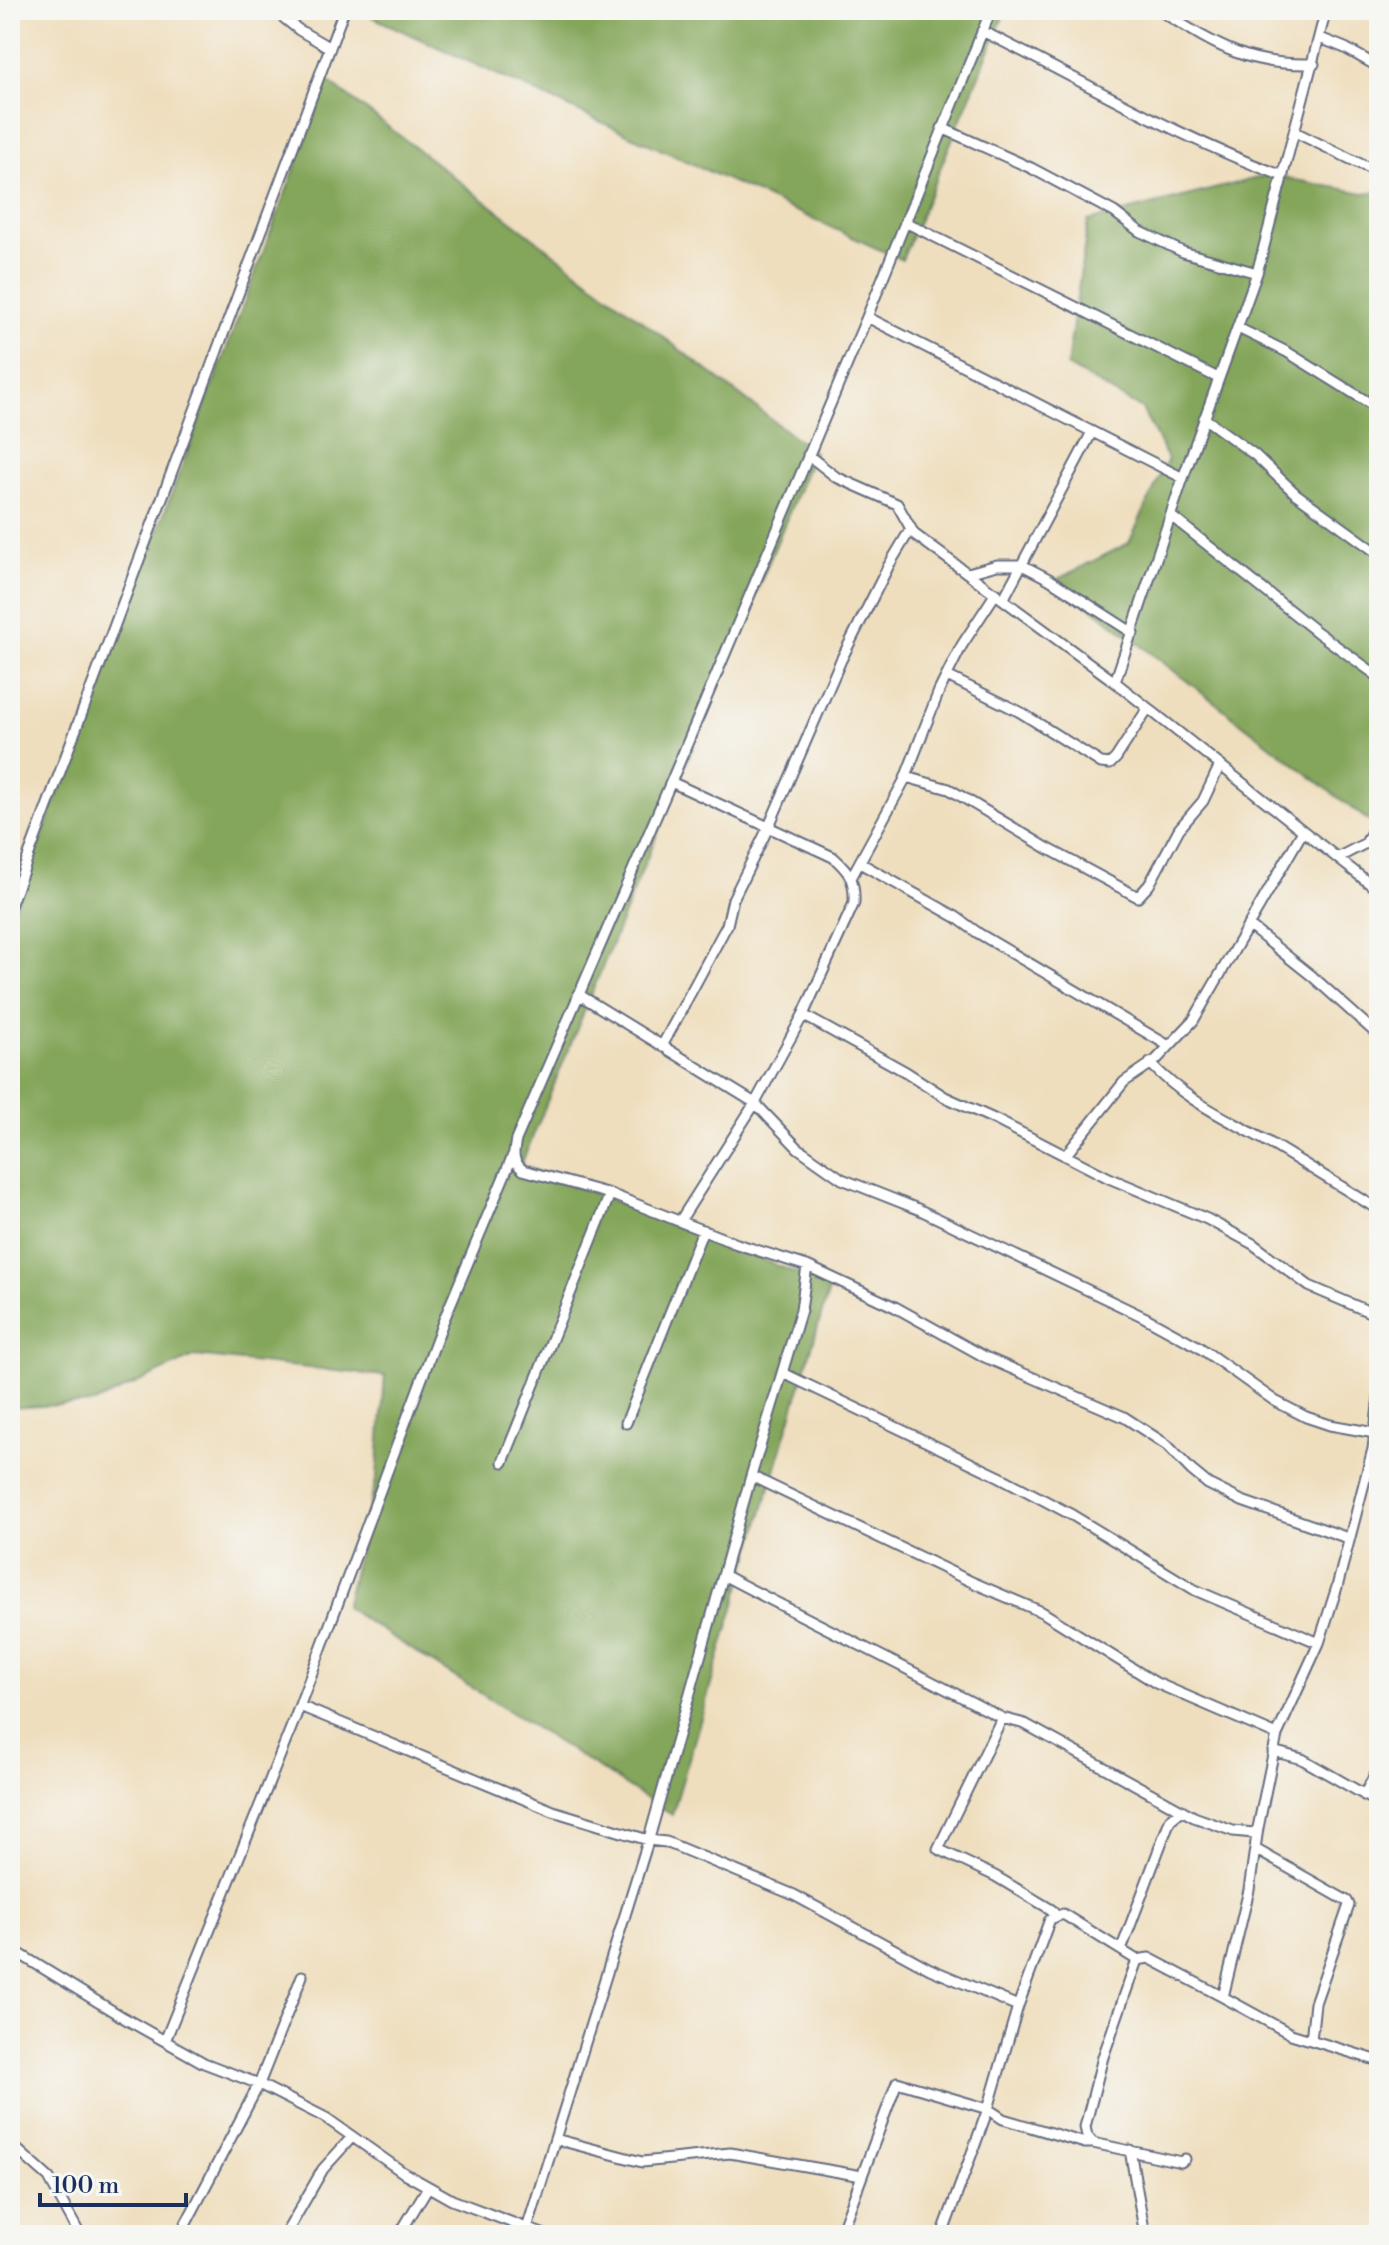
<svg xmlns="http://www.w3.org/2000/svg" width="1389" height="2245" viewBox="0 0 1389 2245" font-family="'Libre Bodoni',serif">
	<rect width="100%" height="100%" fill="#f6f6f2"/>
	<filter id="ink" filterUnits="userSpaceOnUse"><feTurbulence type="fractalNoise" baseFrequency=".0125" numOctaves="2"/><feDisplacementMap in="SourceGraphic" scale="16" xChannelSelector="R" yChannelSelector="G"/><feConvolveMatrix kernelMatrix="1 2 1 2 8 2 1 2 1" color-interpolation-filters="sRGB"/></filter>
	<filter id="wash" filterUnits="userSpaceOnUse"><feTurbulence type="fractalNoise" baseFrequency=".006" numOctaves="4" result="noise"/><feDisplacementMap in="SourceGraphic" scale="32" xChannelSelector="R" yChannelSelector="G"/><feGaussianBlur stdDeviation="1.8" result="paint"/><feColorMatrix in="noise" values="0 0 0 0 0 0 0 0 0 0 0 0 0 0 0 0 0 1.4 0 .05"/><feComposite in="paint" operator="in"/></filter>
	<g filter="url(#wash)">
		<rect width="100%" height="100%" fill="#efdebd"/>
		<path fill="#84a65a" stroke="#506a5c" stroke-width="2" d="M357,10H1006L902,260Z
			M328,81L814,452L521,1165L830,1286L672,1815L345,1607L377,1476L385,1376L195,1356L94,1403L10,1408V920Z
			M1269,175L1364,193L1379,191V829L1056,580L1129,543L1168,459L1142,409L1067,366L1088,221Z"/>
	</g>
	<g filter="url(#ink)">
		<g fill="none" stroke-linecap="round" stroke-linejoin="round">
			<defs>
				<path id="street" d="M274,10L299,30L330,48
					M1159,10C1214,44 1245,66 1314,64
					M982,31C1082,80 1178,138 1283,176
					M1320,38L1345,48L1379,67
					M942,128L1031,168L1114,212L1139,231L1183,252L1257,273
					M1295,132L1379,173
					M905,222L1218,378
					M867,317L1183,478
					M1238,328L1287,352L1379,409
					M1204,418L1255,455L1296,494L1379,554
					M808,455L836,477L897,504L914,534L1115,682L1379,891
					M1171,516L1317,632L1379,677
					M968,573L997,565H1022L1049,579L1133,633
					M1004,598L1092,432
					M947,676L1020,712L1101,763L1110,764L1116,758L1148,708
					M1115,682L1183,478L1257,273L1326,10
					M906,777L949,789L1047,848L1138,897L1149,885L1179,829L1203,801L1220,765
					M671,782L833,857C850,872 855,880 854,903L803,1015L755,1103L680,1221
					M1337,858L1366,843L1379,818
					M860,863L956,917L978,933L1169,1046
					M852,876L904,781L939,691L962,645L996,593
					M10,906L344,10
					M1248,925L1312,976L1379,1036
					M578,994L755,1103L798,1148L842,1179L918,1209L1144,1317L1199,1347L1275,1401L1306,1417L1330,1425L1375,1433
					M803,1015L906,1072L945,1097L994,1119L1109,1178L1207,1219L1253,1244L1309,1286L1379,1316
					M662,1046L727,925L733,899L769,826L841,660L889,565L910,530
					M1150,1063C1189,1103 1221,1115 1268,1142C1305,1164 1342,1187 1379,1210
					M1065,1156L1124,1082L1156,1060L1193,1021L1303,831
					M807,1266L895,1307L985,1357L1124,1417L1167,1445L1191,1470L1208,1484L1242,1501L1348,1538
					M783,1373L1000,1477L1072,1515L1195,1590L1319,1643
					M626,1423L703,1230
					M503,1462L610,1194
					M751,1476L974,1583L1042,1612L1156,1683L1277,1735
					M723,1575C816,1624 909,1669 1002,1718L1025,1724L1194,1817L1233,1831L1254,1833L1258,1828L1277,1735L1319,1643L1337,1587L1373,1449L1379,1397
					M300,1706L553,1811L648,1840L666,1842L794,1895L930,1969L1018,2006
					M1002,1718L938,1849L995,1876L1052,1910L1055,1915
					M1273,1751L1302,1759L1379,1803
					M1364,1795L1379,1768
					M1258,1828L1249,1890L1223,1997L1291,2034L1379,2061
					M1255,1849L1347,1901L1349,1905L1315,2003L1311,2040
					M10,1948L124,2018L204,2063L259,2084L326,2118L404,2173L452,2200L545,2235
					M1121,1950L1170,1820L1182,1810
					M165,2041L295,1718L443,1322L513,1155
					M555,2139L642,2162L730,2153L862,2176
					M10,2143L49,2178L80,2235
					M1130,2150L1145,2235
					M1185,2159L1181,2162L1093,2143L1087,2136L1085,2127L1103,2057L1137,1960L1149,1958L1223,1997
					M180,2235L259,2084L302,1976
					M285,2235L323,2169L352,2137
					M399,2235L428,2187
					M525,2235L650,1835L751,1476L801,1310L807,1266L737,1244L610,1194L523,1170C512,1161 513,1154 516,1140L671,782L867,317L991,10
					M840,2235L897,2082L988,2109L1003,2119L1085,2143H1093
					M942,2235L988,2109L1018,2006L1050,1919L1063,1914L1137,1960"/>
			</defs>
			<use href="#street" stroke="#656c7f" stroke-width="13"/>
			<use href="#street" stroke="#fff" stroke-width="9"/>
		</g>
	</g>
	<rect width="1389" height="2245" fill="none" stroke="#f6f6f2" stroke-width="40"/>
	<path d="M40 2193v12h146v-12" fill="none" stroke="#1b2f5e" stroke-width="4"/>
	<text x="52" y="2193" font-size="24" fill="#1b2f5e" stroke="#f6f6f2" stroke-width="6" paint-order="stroke">100 m</text>
</svg>
